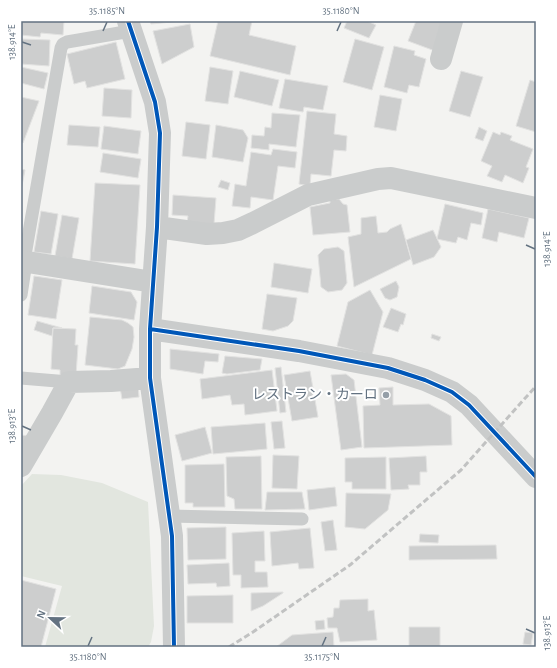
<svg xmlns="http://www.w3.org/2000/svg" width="557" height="668" viewBox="0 0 557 668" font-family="'Alegreya Sans','Noto Sans JP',sans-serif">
	<rect width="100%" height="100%" fill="#f3f3f1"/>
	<path fill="#e2e6df" d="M32,474L61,475L102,483L148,502L154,626L151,642L148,647H45L62,586L21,576V486Z"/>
	<path fill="#cdcece" stroke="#e2e2e1" d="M21,21H64L63,35L41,33L40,37L21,35Z
		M150,21H182L151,24Z
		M218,21H252L249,35L296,46L290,75L210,56Z
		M347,21H367L376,25L369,38L344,28Z
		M416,21H447L435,51L408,41Z
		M190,24L194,47L162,64L153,31Z
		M21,39L50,40L49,66L21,64Z
		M355,39L384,47L372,90L343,82Z
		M116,42L125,79L87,88L85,81L74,84L67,54Z
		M394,46L415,51L414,55L426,59L419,87L409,85L407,93L384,87Z
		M21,67L48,73L44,89L21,83Z
		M210,67L233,71L228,104L205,101Z
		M240,71L279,80L272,106L234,97Z
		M461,71L483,77L470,117L449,111Z
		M285,79L328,86L323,110L304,107L303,112L279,108Z
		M530,80L536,82V132L516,126Z
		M104,88L132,90L131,118L102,116Z
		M380,95L402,99L396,131L374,127Z
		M21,97L39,101L23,143L21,142Z
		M307,111L336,114L334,134L347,136L346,151L334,150L331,176L311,174L310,186L299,184Z
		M272,113L300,115L296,147L269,144V150L251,148L252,135L264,136L265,127L271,128Z
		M186,122L210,125L206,159L182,156Z
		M69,125L100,127L98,147L67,145Z
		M216,125L243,130L248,138L243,162L212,157Z
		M104,126L141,131L138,154L101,149Z
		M479,127L487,131L483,141L475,138Z
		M493,132L500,135L501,132L512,136L510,140L533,149L526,167L529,168L523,183L505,175L502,182L487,176L492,166L481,161Z
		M273,149L297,152L295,168L278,166L273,200L251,197L250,208L232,206L235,184L246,186L251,152L271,155Z
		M103,153L141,159L138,178L100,172Z
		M21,169L25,170L21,191Z
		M221,180L230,183L228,190L218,187Z
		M95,183L140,185L135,264L90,261Z
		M173,195L216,198L214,224L187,223L188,216L172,215Z
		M339,199L343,204L347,205L350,232L313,235L310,207L330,203V200Z
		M445,204L483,213L481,225L471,223L467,240L458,237L456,243L437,239Z
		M488,209L529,218L524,238L499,232L497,242L482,238Z
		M41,211L58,214L51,254L34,252Z
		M62,215L79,218L72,259L55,256Z
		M376,216L378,233L387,232L390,229L401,224L411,259L354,287L348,237L361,234V218Z
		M433,230L441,247L434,257L413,265L406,240Z
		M338,247L344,251L347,283L342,290L328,292L321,287L318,255L324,249Z
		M274,263L312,269L308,293L271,287Z
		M34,276L62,280L56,319L28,315Z
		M396,281L399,287L397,297L390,300L385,298L380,289Z
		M92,286L131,292L137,302L134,320L89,313Z
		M370,290L383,312L372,355L337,346L348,302Z
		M267,294L297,298L293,321L288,326L273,331L262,329Z
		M391,308L406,314L403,325L401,324L398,332L383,327Z
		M90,317L122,320L128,323L133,327L134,337L132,349L125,366L118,369L85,365Z
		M37,321L62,328H53L52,336L34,330Z
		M53,328L76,329L75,345H78L76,376L60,375V370L51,369Z
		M432,334L441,337L439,341L431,338Z
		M170,349L219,354L218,362L205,361L203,374L170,369Z
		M225,356L262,359L260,370L227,374L222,373Z
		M281,367L286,412L280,413L275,368Z
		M272,370L277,411L245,415L244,404L232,405L230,395L202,399L200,379Z
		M310,371L318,417L292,421L284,375Z
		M346,374L354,380L362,447L341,450L331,375Z
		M138,385L139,397L122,399L120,387Z
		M393,387V405L429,404L451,416L452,445L364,448L363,406L380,405L379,388Z
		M282,421L285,448L274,449L271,422Z
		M265,423L267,449L213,454L211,427Z
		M205,427L212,453L182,461L175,435Z
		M21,435L29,436L21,453Z
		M273,455L299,456L297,489L272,488Z
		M261,456L262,509H235L234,499L227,496L226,457Z
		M426,456L427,472H420V485H408L409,489L391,490L389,458Z
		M386,457V489H352V482H345V458Z
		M224,464L225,507H193V503H185V465Z
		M335,487L337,506L309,510L307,490Z
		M267,492H302L305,509L265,510Z
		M346,493L391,494L388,510L365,529L345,527Z
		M333,520L337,550L325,551L321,522Z
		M226,527V559L188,560L187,528Z
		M310,528L314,568L299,569L298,563L272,566L270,532Z
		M264,531L265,561H255V572H267L268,587L241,588V575H233L232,533Z
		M420,534L439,535L438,543L419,542Z
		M496,545L497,559L409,560V546Z
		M229,563L230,586L217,587L216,583L188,584L187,565Z
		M21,580L56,589L41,647H21Z
		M283,592V593L263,606L251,611V593Z
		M233,595V623H187V596Z
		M368,599V611L374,610L377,640L340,642L337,628H328L327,618L333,617L334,608H339L340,600Z
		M324,620L325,629L316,630L315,621Z
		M409,627H440V647H409Z
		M333,632L334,647H276L292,635Z
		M525,632L533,633L531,645L523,644Z"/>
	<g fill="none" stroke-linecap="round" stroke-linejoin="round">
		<path stroke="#cacccc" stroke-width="13" d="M24,261L61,48L63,44L67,42L131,31
			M21,295L26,262
			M21,378L69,382
			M170,516L302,519"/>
		<path stroke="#cacccc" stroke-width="22" d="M128,21L155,102L160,133L157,227L150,329V378L172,536L174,647
			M441,59L452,21
			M157,227L207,234L223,233L238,230L253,223L308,195L378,179L391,178L536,208
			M21,261L153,282
			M150,329L299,351L388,368L425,380L452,392L469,405L536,477
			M21,466L52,413L69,382L111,381L150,378"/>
		<path stroke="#c1c2c2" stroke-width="3" stroke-dasharray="6 3" stroke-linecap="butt" d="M229,647L253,632L350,565L461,470L536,386"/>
		<defs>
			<path id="cycleway" d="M128,21L155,102L160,133L157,227L150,329V378L172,536L174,647
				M150,329L299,351L388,368L425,380L452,392L469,405L536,477"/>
		</defs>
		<use href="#cycleway" stroke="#fff" stroke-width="6"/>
		<use href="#cycleway" stroke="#0057b8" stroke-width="4"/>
	</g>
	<path fill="none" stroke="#637281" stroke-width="1.5" d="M103,31L107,22M337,31L341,22M22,42L31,45M526,245L535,249M22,426L31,430M526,629L535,633M88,646L92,637M322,646L326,637"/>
	<circle fill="#959fa8" stroke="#fff" stroke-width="1.5" cx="386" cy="395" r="4"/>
	<g text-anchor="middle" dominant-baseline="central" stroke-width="4" stroke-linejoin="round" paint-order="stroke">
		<g font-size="14" fill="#637281" stroke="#fff" text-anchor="end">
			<text x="378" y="395">レストラン・カーロ</text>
		</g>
	</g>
	<rect width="557" height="668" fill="none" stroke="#ffffff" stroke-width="44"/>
	<g transform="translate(50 618) rotate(292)" stroke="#ffffff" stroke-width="3" paint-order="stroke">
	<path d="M0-3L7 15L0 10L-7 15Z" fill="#637281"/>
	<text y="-6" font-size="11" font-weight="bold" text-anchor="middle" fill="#637281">N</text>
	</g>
	<rect x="22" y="22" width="513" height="624" fill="none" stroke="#637281" stroke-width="1.5"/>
	<g font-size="10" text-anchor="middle" fill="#637281">
		<text x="107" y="14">35.1185°N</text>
		<text x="341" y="14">35.1180°N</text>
		<text transform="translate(11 42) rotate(-90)" y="4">138.914°E</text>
		<text transform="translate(546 249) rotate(-90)" y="4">138.914°E</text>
		<text transform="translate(11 426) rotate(-90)" y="4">138.913°E</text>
		<text transform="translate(546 633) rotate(-90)" y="4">138.913°E</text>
		<text x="88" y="660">35.1180°N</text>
		<text x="322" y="660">35.1175°N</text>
	</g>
</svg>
